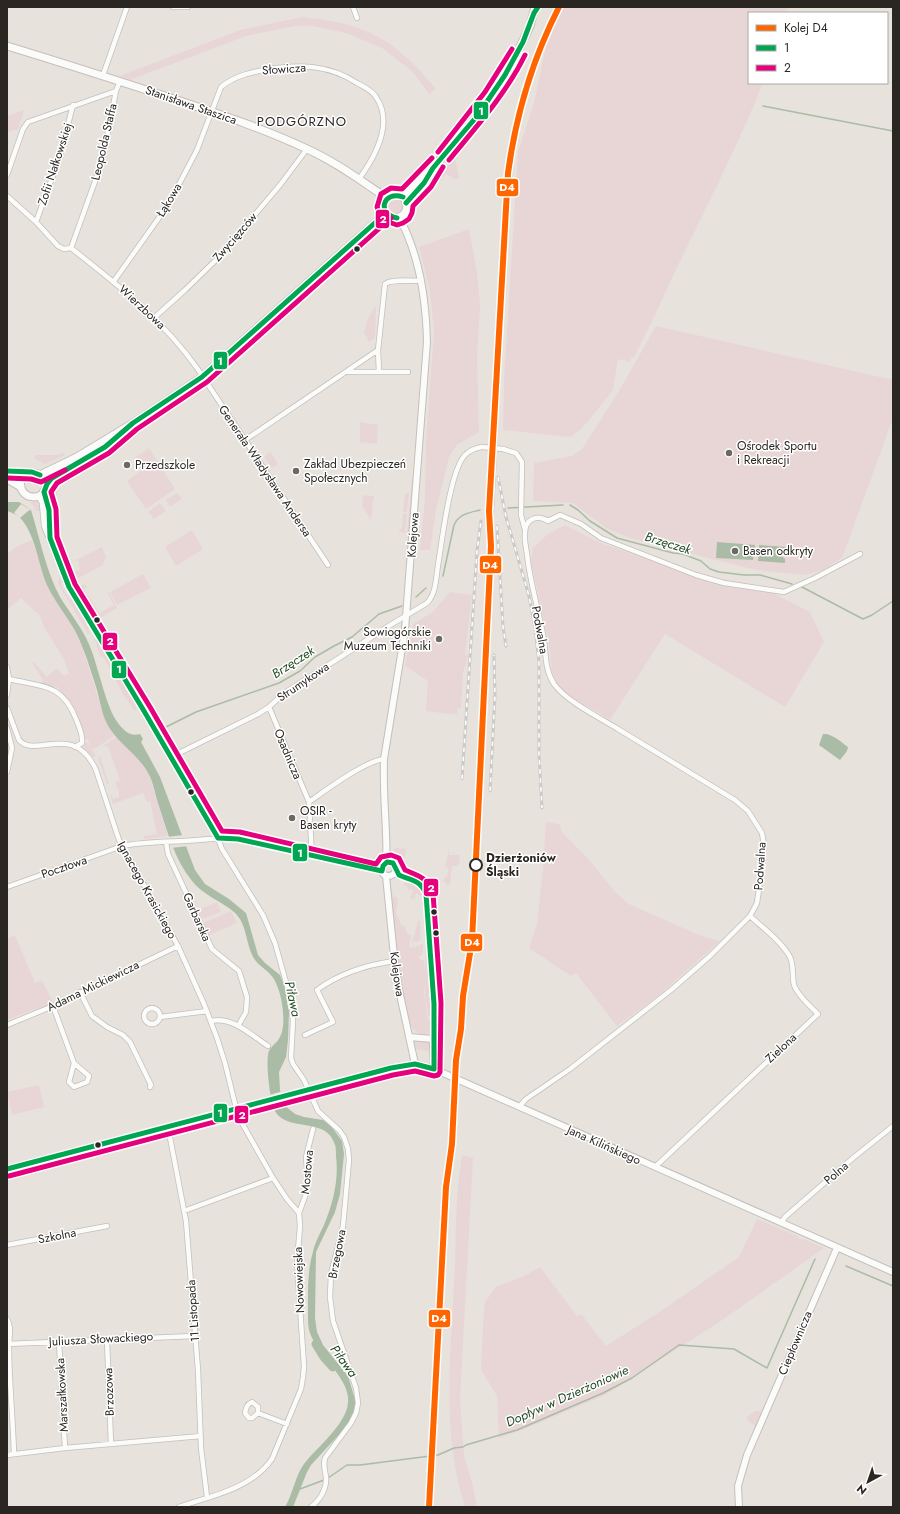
<svg xmlns="http://www.w3.org/2000/svg" width="900" height="1514" viewBox="0 0 900 1514" font-family="Jost,sans-serif">
	<rect width="100%" height="100%" fill="#e7e2dc"/>
	<path fill="#e8d6d6" d="M564,7H789L787,13H749V83H763C740,141 711,197 684,253C667,288 652,323 634,357H631L630,362L618,359L613,390L589,420L581,429L570,437L503,430L504,379L518,152L534,103L546,46Z
		M302,17C316,19 331,20 345,24C385,34 410,58 436,89L429,94L413,72L382,48L346,33L313,26H295L246,36L130,80L120,76L240,30Z
		M24,110L18,129L7,132V116Z
		M455,158L459,178L454,179L446,174L430,193L425,191Z
		M387 206a8 8 0 1 1 16 0a8 8 0 1 1-16 0Z
		M469,229L477,273L480,306L477,354L479,432L457,445L449,457L436,510L430,550H420L425,498L426,442L434,331L430,290L419,247Z
		M376,306L375,338L369,342L364,332L368,318Z
		M656,326L893,380V418L842,558L823,570L804,575L756,570L629,538L606,528L573,503L533,501L534,463L572,456L582,449L619,391Z
		M360,422L378,425L377,444L360,442Z
		M149,448L175,489L146,509L127,481L142,470L135,458Z
		M270,452L278,464L272,468L264,457Z
		M65,453L63,456L45,464L35,459V455H56Z
		M98,455L102,456L65,483L63,477L64,474Z
		M412,478L414,479L410,532L407,533Z
		M53,482L58,489L53,510L49,494Z
		M177,493L182,499L170,507L166,500Z
		M405,493H409L407,512H403Z
		M363,495L374,496L373,503H371L373,504L371,520L362,506Z
		M34,501L38,503L41,511H36L33,505L30,503Z
		M160,503L166,511L154,519L148,512Z
		M403,513L407,514L405,533L400,532L398,530L402,529Z
		M565,525L603,544L730,587L759,590L773,593L810,612L824,642L785,707L665,634L610,720L591,708L573,701L559,687L552,672L549,643L531,562L533,548L548,534Z
		M192,530L203,549L176,566L165,547Z
		M32,540L48,586L73,625L81,643L106,723L114,736L94,749L91,748L88,740L84,739C77,721 73,703 58,690L59,688L46,684L42,685L43,680L33,664V661L47,677L57,668L64,676L69,673L64,659L44,627L40,616L21,598L7,610V554L16,547Z
		M102,547L106,557L103,565L75,580L72,573L80,569L78,560L68,564Z
		M143,574L151,588L117,605L110,592Z
		M61,575L63,581L61,585L69,599L72,598L85,619L90,633L88,634L59,585L58,581Z
		M85,584L87,587L84,589L99,613L114,605L107,592H109L117,608L100,618L117,650H116L97,613L89,604L79,587Z
		M450,592L472,595L465,654L468,656L463,673L461,708H457L458,715L426,711L428,681L405,666L413,624L433,612Z
		M96,638L136,706V711C130,708 129,700 124,696L104,658L100,656L95,640Z
		M116,737L139,759L147,771L151,780L168,836L144,839V836L157,834L150,801L147,802L143,793L113,804L110,794H111L113,799L119,797V791L115,782L120,781L108,746L102,747Z
		M84,742L88,743L96,756L93,757L84,748Z
		M100,756L109,784H107L98,758Z
		M546,822L559,824L562,832L591,862L615,892L629,904L701,936L720,941L659,995L617,1026L576,973L571,976L529,948L537,924L543,869Z
		M398,846L399,849H401L402,847L403,849L406,848L404,861H407V869L406,866L402,867L403,865L400,861V859L394,857L395,855L393,852L394,848L396,849V847L398,848Z
		M449,849V855H460L459,863L457,866H452L450,885L446,884V882H443L445,877H447L449,867L445,868Z
		M405,880C415,882 422,886 424,897L420,895L419,897V895L416,893L414,899H410L413,891L411,889L408,891V887L404,885Z
		M389,889L392,890L393,898L395,896L398,899L396,914L400,921V924H402V927L404,925L407,933L411,936L409,946L412,948L414,945V948H416V945L418,947L421,944H423V952L421,956H419V959L424,961L425,982L424,992L428,1020H431V1033C420,1038 412,1031 409,1020L398,969Z
		M217,902L221,912L202,919L198,910Z
		M231,911L237,923L209,935L203,923Z
		M418,921H420L421,940L419,939V942L414,941L413,943H412Z
		M15,935L35,983L42,980L54,1004L32,1010L7,1020V939Z
		M427,945L431,1017L428,1015C425,996 423,975 426,955H425Z
		M414,1042H431V1052L415,1049Z
		M39,1085L44,1107L12,1115L7,1092Z
		M462,1155L473,1158L460,1399L464,1456L473,1486L477,1507H465C442,1436 450,1358 454,1285C456,1257 455,1228 457,1200C458,1185 460,1170 462,1155Z
		M757,1219L798,1236V1238L802,1240L804,1239L824,1248L718,1323L605,1395L522,1430L499,1438L497,1396L481,1370L483,1325L485,1302L496,1287L524,1276L540,1267L577,1316L581,1314L606,1346L661,1311L739,1257Z
		M755,1411H759L761,1414L755,1426L747,1420V1417Z"/>
	<path fill="#aabca5" d="M7,502H19L31,510C40,539 46,571 60,597C71,615 85,631 92,652C99,671 107,709 118,723C124,731 130,737 140,734L143,739L141,742L160,777L195,870L205,884L229,899L246,913L258,955L265,963L280,975L285,988L289,1012L288,1040L286,1057L279,1072L280,1090L284,1105L295,1114L304,1117L323,1120L331,1126L342,1141L344,1154L340,1194L335,1212L316,1252L315,1318L317,1332L323,1345L348,1376L356,1403L353,1413L346,1427L311,1465L307,1472L293,1507H285C293,1494 295,1476 304,1464C316,1448 346,1425 348,1403C351,1379 318,1356 310,1333C308,1328 308,1321 308,1316C308,1295 307,1271 313,1252C315,1242 320,1234 324,1225C333,1203 339,1180 336,1156C336,1155 336,1146 335,1145C327,1115 285,1134 274,1109C270,1099 265,1060 269,1051C272,1045 277,1043 280,1037C287,1024 282,994 275,981C270,971 261,968 255,960C245,945 248,924 234,912C221,901 203,895 192,881C175,860 167,831 159,806C155,795 154,783 148,773C138,754 117,743 107,724C102,714 100,701 97,690C92,675 88,660 82,646C74,623 57,607 47,585C38,564 36,537 22,520C18,515 13,513 7,511Z
		M717,542L755,545L753,560L716,558Z
		M759,545L786,547V551L782,553L781,556L785,559V563L758,561Z
		M823,734C832,733 841,742 848,747L847,751L840,760L819,745Z"/>
	<path fill="#e7e2dc" d="M21,504L31,510L28,511L20,518L14,513Z
		M184,835L188,846L171,848L166,837Z
		M283,1091L285,1102L272,1106L269,1095Z"/>
	<g fill="none" stroke-linecap="round" stroke-linejoin="round">
		<path stroke="#aabca5" stroke-width="1.5" d="M540,54L563,7
			M763,106L893,131
			M570,505L578,510L590,521L617,538L673,553L683,554L701,561L710,569L719,572L744,575H760L792,584
			M508,508L563,505
			M443,576L454,525C459,514 468,513 480,510
			M802,587L863,619L872,615L893,601
			M416,597L426,588
			M164,728L196,712L279,683L300,671L315,657L334,646L352,637L379,614L402,606
			M846,1266L893,1286
			M328,1478L347,1465H360L438,1455L454,1448L463,1447L466,1445L517,1430L603,1393L632,1378L679,1345L734,1349L767,1368L815,1259
			M300,1489L324,1480"/>
		<path stroke="#aabca5" stroke-width="9" d="M316,1344L324,1357L333,1367"/>
		<defs>
			<path id="minor" d="M173,7H188
				M353,7L357,18
				M103,75L127,7
				M7,175L23,129L28,122L116,91
				M7,196L36,222L58,246L64,249L71,248
				M36,222L60,156L73,105
				M71,248C118,285 162,319 197,368L328,565
				M71,248L102,162L116,91L120,81
				M114,281L168,205L197,150L221,87C234,76 252,72 269,69C300,64 330,65 357,83C364,87 372,90 376,97C394,123 375,157 359,179
				M155,317L185,290L218,258L280,185L307,149
				M378,350L385,284C390,279 413,281 421,281
				M379,372H408
				M245,440L378,350L379,372H348
				M503,449L516,453L522,462L521,515L525,530
				M44,492L49,510L50,537
				M38,496L42,503L44,526L69,587L144,711L216,834L222,849L263,915L275,943L291,1000L293,1021L291,1058L293,1064L304,1080L318,1111L339,1130L344,1137L348,1149L349,1160L343,1226L331,1274L330,1297L333,1321L356,1388L358,1403L356,1413L351,1423L325,1458C323,1465 325,1471 326,1477C327,1489 320,1500 311,1507
				M7,667L9,679L7,695
				M9,679C42,687 62,683 76,719C79,727 83,734 82,743L75,747
				M269,707L309,802
				M7,708L19,740C36,759 74,721 96,770L119,840L178,946L204,1004L217,1038L225,1063L238,1116L273,1178L287,1199L299,1213L300,1226L297,1263L304,1366L303,1377L301,1389L272,1459C251,1489 211,1496 179,1507
				M7,728L12,748L7,772
				M171,757L258,714L269,707L283,694L392,624L427,603C436,594 436,578 438,565C442,541 450,471 465,455C470,450 476,448 482,447
				M166,842L168,854L212,949L239,971L247,997L246,1012L238,1026
				M312,856L309,802C326,790 365,761 384,759
				M396,871C404,883 420,874 426,894L434,1004L433,1039
				M7,887L122,846C142,842 163,842 184,841C203,840 219,837 238,839L382,871
				M80,992L92,1016L107,1027L123,1035L130,1042L151,1085L150,1087
				M53,1006L74,1063L69,1082L74,1087L87,1082L89,1076L74,1063
				M144 1016a8 8 0 1 1 16 0a8 8 0 1 1-16 0Z
				M160,1017L207,1011
				M211,1021C232,1016 251,1035 268,1046
				M7,1025L53,1006L178,946
				M305,1035L333,1022L317,990C340,973 366,965 394,961
				M519,1107L526,1099L570,1069L671,990L710,956L750,916L757,903L762,868L764,845L762,833L748,811L735,800C696,776 657,753 618,729C600,718 566,701 554,684C545,670 546,656 544,640C539,611 530,583 527,554C526,547 524,540 525,533C525,519 537,514 548,521L560,515L581,524L601,538L696,575L724,583L784,592L815,578L860,554
				M168,1127L186,1221L198,1370L201,1448L207,1497
				M655,1167L818,1014C810,1006 798,996 794,985C792,976 794,965 790,957C781,941 763,928 750,916
				M184,1211L273,1178
				M299,1213L307,1191L308,1182L306,1157L313,1129
				M781,1223L785,1217L853,1158L893,1126
				M7,1245L107,1226
				M7,1319C12,1327 9,1336 9,1346C9,1382 13,1418 14,1454
				M107,1340L111,1444
				M59,1342L65,1448
				M7,1344L194,1336
				M258,1413V1407L252,1402C247,1404 246,1408 245,1413L249,1418H252L258,1413L287,1424
				M7,1455L65,1448L201,1436"/>
			<path id="tertiary" d="M384,863L389,862L395,864L396,871C393,877 382,879 382,869C381,865 386,860 386,855C387,848 386,840 386,833C385,808 383,784 384,759L405,630L427,342C426,299 420,256 399,217
				M386,876L394,956L399,990L415,1064
				M409,1037L433,1039L434,1069
				M7,1169L236,1109L296,1094L391,1068L415,1064L434,1069L893,1272
				M739,1507L738,1486L747,1455L837,1248"/>
			<path id="secondary" d="M7,46C63,63 119,81 174,99C219,114 265,129 307,149C336,162 361,181 387,198
				M383 206a12 12 0 1 1 24 0a12 12 0 1 1-24 0Z
				M403,197L433,168L472,122L490,97L511,66L530,26L535,7
				M406,203L424,183L430,174
				M7,471C22,476 40,466 47,484
				M25,473C18,481 19,491 28,496C46,501 44,486 52,478L105,447L117,437
				M40,475L77,457L138,420L202,377L386,213
				M7,479L21,487"/>
		</defs>
		<use href="#minor" stroke="#c3bfbb" stroke-width="6"/>
		<use href="#tertiary" stroke="#c3bfbb" stroke-width="8"/>
		<use href="#secondary" stroke="#c3bfbb" stroke-width="9"/>
		<use href="#minor" stroke="#fbfbfa" stroke-width="4.5"/>
		<use href="#tertiary" stroke="#fbfbfa" stroke-width="6"/>
		<use href="#secondary" stroke="#fbfbfa" stroke-width="7"/>
		<defs>
			<path id="rail" d="M498,477L506,517L529,596L535,628L539,663V754L542,808
				M497,526L503,627L506,646
				M491,546L506,239L512,165
				M462,779L477,551L481,521
				M490,791L495,695L494,655"/>
		</defs>
		<use href="#rail" stroke="#cbcac8" stroke-width="3"/>
		<use href="#rail" stroke="#fff" stroke-width="1.5" stroke-dasharray="4.5" stroke-linecap="butt"/>
		<defs>
			<path id="minor-bridge" d="M482,447L503,449"/>
		</defs>
		<use href="#minor-bridge" stroke="#c3bfbb" stroke-width="6" stroke-linecap="butt"/>
		<use href="#minor-bridge" stroke="#fbfbfa" stroke-width="4.5"/>
		<defs>
			<path id="bus-1" d="M406,203L424,183L433,168L478,115L505,75L523,42L534,13L538,7
				M397,218C376,214 383,190 403,197
				M7,471L32,472L40,475
				M44,492L47,484L52,478L105,447L133,423L202,377L386,213
				M44,492L49,510L50,538L69,587L144,711L218,838
				M218,838L238,839L382,871
				M382,871L383,866L387,862L393,863L399,875C411,881 420,879 426,894L434,1004V1069
				M7,1169L391,1068L415,1064L434,1069"/>
			<path id="bus-2" d="M438,152L485,92L512,49
				M432,158L402,189L391,188L381,194L377,207L383,220L397,225L403,223L409,219L412,213L413,206L431,187L443,167
				M449,160C476,127 506,94 525,55
				M7,478L31,479L41,482L65,470
				M9,1176L393,1075L415,1071L434,1076L438,1075L440,1072L441,1003L433,893C428,878 419,876 405,870L399,858L391,855L381,857L376,864L240,832L222,831L150,707L75,584L57,537L56,509L51,492L57,483L109,453L137,429L207,382L391,218"/>
		</defs>
		<use href="#bus-1" stroke="#fff" stroke-width="8"/>
		<use href="#bus-2" stroke="#fff" stroke-width="8"/>
		<use href="#bus-1" stroke="#00a651" stroke-width="5"/>
		<use href="#bus-2" stroke="#e5007d" stroke-width="5"/>
		<defs>
			<path id="rail-1" d="M429,1507L446,1187L452,1144L456,1060L461,1029L463,996L472,941L491,546L489,511L508,173C516,114 532,60 559,7"/>
		</defs>
		<use href="#rail-1" stroke="#fff" stroke-width="9"/>
		<use href="#rail-1" stroke="#f60" stroke-width="6"/>
	</g>
	<g fill="#2a2723" stroke="#fff" stroke-width="1.5">
		<circle cx="357" cy="249" r="3.5"/>
		<circle cx="97" cy="620" r="3.5"/>
		<circle cx="191" cy="792" r="3.5"/>
		<circle cx="434" cy="912" r="3.5"/>
		<circle cx="436" cy="933" r="3.5"/>
		<circle cx="98" cy="1145" r="3.5"/>
	</g>
	<g fill="#6c6864" stroke="#fff" stroke-width="1.5">
		<circle cx="729" cy="453" r="4"/>
		<circle cx="127" cy="465" r="4"/>
		<circle cx="296" cy="471" r="4"/>
		<circle cx="735" cy="551" r="4"/>
		<circle cx="439" cy="639" r="4"/>
		<circle cx="292" cy="818" r="4"/>
	</g>
	<circle fill="#fff" stroke="#2a2723" stroke-width="2" cx="476" cy="865" r="6"/>
	<g text-anchor="middle" dominant-baseline="central" stroke-width="3" stroke-linejoin="round" paint-order="stroke">
		<g font-size="12" fill="#2a2723" stroke="#fff">
			<text transform="translate(284 69) rotate(-4)">Słowicza</text>
			<text transform="translate(191 105) rotate(19)">Stanisława Staszica</text>
			<text transform="translate(104 142) rotate(-77)">Leopolda Staffa</text>
			<text transform="translate(55 164) rotate(-72)">Zofii Nałkowskiej</text>
			<text transform="translate(169 200) rotate(-59)">Łąkowa</text>
			<text transform="translate(235 237) rotate(-49)">Zwycięzców</text>
			<text transform="translate(142 307) rotate(43)">Wierzbowa</text>
			<text transform="translate(265 471) rotate(56)">Generała Władysława Andersa</text>
			<text transform="translate(413 535) rotate(-86)">Kolejowa</text>
			<text transform="translate(540 630) rotate(80)">Podwalna</text>
			<text transform="translate(303 682) rotate(-34)">Strumykowa</text>
			<text transform="translate(288 754) rotate(67)">Osadnicza</text>
			<text transform="translate(760 866) rotate(-86)">Podwalna</text>
			<text transform="translate(64 867) rotate(-19)">Pocztowa</text>
			<text transform="translate(147 890) rotate(61)">Ignacego Krasickiego</text>
			<text transform="translate(197 917) rotate(66)">Garbarska</text>
			<text transform="translate(397 974) rotate(82)">Kolejowa</text>
			<text transform="translate(93 986) rotate(-26)">Adama Mickiewicza</text>
			<text transform="translate(781 1048) rotate(-43)">Zielona</text>
			<text transform="translate(604 1145) rotate(24)">Jana Kilińskiego</text>
			<text transform="translate(307 1172) rotate(-85)">Mostowa</text>
			<text transform="translate(836 1173) rotate(-41)">Polna</text>
			<text transform="translate(57 1236) rotate(-11)">Szkolna</text>
			<text transform="translate(337 1254) rotate(-79)">Brzegowa</text>
			<text transform="translate(299 1280) rotate(-92)">Nowowiejska</text>
			<text transform="translate(193 1311) rotate(-94)">11 Listopada</text>
			<text transform="translate(101 1339) rotate(-3)">Juliusza Słowackiego</text>
			<text transform="translate(795 1343) rotate(-67)">Ciepłownicza</text>
			<text transform="translate(109 1392) rotate(-92)">Brzozowa</text>
			<text transform="translate(62 1395) rotate(-93)">Marszałkowska</text>
		</g>
		<g font-size="12" fill="#2a2723" stroke="#fff" text-anchor="start">
			<text x="737" y="446">Ośrodek Sportu<tspan x="737" dy="14">i Rekreacji</tspan></text>
			<text x="304" y="464">Zakład Ubezpieczeń<tspan x="304" dy="14">Społecznych</tspan></text>
			<text x="135" y="465">Przedszkole</text>
			<text x="743" y="551">Basen odkryty</text>
			<text x="431" y="632" text-anchor="end">Sowiogórskie<tspan x="431" dy="14">Muzeum Techniki</tspan></text>
			<text x="300" y="811">OSIR -<tspan x="300" dy="14">Basen kryty</tspan></text>
		</g>
		<g font-size="12" font-weight="bold" fill="#2a2723" stroke="#fff" text-anchor="start">
			<text x="486" y="858">Dzierżoniów<tspan x="486" dy="14">Śląski</tspan></text>
		</g>
		<g font-size="13" letter-spacing="1" fill="#2a2723" stroke="#fff">
			<text x="302" y="121">PODGÓRZNO</text>
		</g>
		<g font-size="13" font-style="italic" fill="#234c22" stroke="#fff">
			<text transform="translate(668 543) rotate(17)">Brzęczek</text>
			<text transform="translate(293 662) rotate(-33)">Brzęczek</text>
			<text transform="translate(293 999) rotate(78)">Piława</text>
			<text transform="translate(344 1361) rotate(54)">Piława</text>
			<text transform="translate(567 1396) rotate(-24)">Dopływ w Dzierżoniowie</text>
		</g>
	</g>
	<g stroke="#fff" stroke-width="1.5">
		<rect x="473" y="101" width="16" height="19" rx="4" fill="#00a651"/>
		<rect x="496" y="178" width="23" height="19" rx="4" fill="#f60"/>
		<rect x="375" y="209" width="15" height="20" rx="4" fill="#e5007d"/>
		<rect x="213" y="351" width="15" height="19" rx="4" fill="#00a651"/>
		<rect x="479" y="555" width="23" height="19" rx="4" fill="#f60"/>
		<rect x="102" y="632" width="16" height="19" rx="4" fill="#e5007d"/>
		<rect x="111" y="660" width="16" height="19" rx="4" fill="#00a651"/>
		<rect x="292" y="843" width="16" height="19" rx="4" fill="#00a651"/>
		<rect x="423" y="878" width="16" height="19" rx="4" fill="#e5007d"/>
		<rect x="460" y="933" width="23" height="19" rx="4" fill="#f60"/>
		<rect x="213" y="1103" width="15" height="20" rx="4" fill="#00a651"/>
		<rect x="234" y="1105" width="15" height="19" rx="4" fill="#e5007d"/>
		<rect x="428" y="1309" width="23" height="19" rx="4" fill="#f60"/>
	</g>
	<g font-size="11" text-anchor="middle" font-weight="bold" fill="#fff">
		<text x="481" y="115">1</text>
		<text x="507" y="191">D4</text>
		<text x="383" y="223">2</text>
		<text x="220" y="365">1</text>
		<text x="490" y="569">D4</text>
		<text x="110" y="645">2</text>
		<text x="119" y="673">1</text>
		<text x="300" y="857">1</text>
		<text x="431" y="892">2</text>
		<text x="472" y="946">D4</text>
		<text x="220" y="1117">1</text>
		<text x="242" y="1119">2</text>
		<text x="439" y="1322">D4</text>
	</g>
	<rect width="900" height="1514" fill="none" stroke="#2a2723" stroke-width="16"/>
	<rect x="748" y="12" width="140" height="72" fill="#ffffff" stroke="#aaa9a7"/>
	<rect x="756" y="25" width="20" height="6" fill="#ff6600" stroke="#aaa9a7"/>
	<text x="784" y="32" font-size="12" fill="#2a2723">Kolej D4</text>
	<rect x="756" y="45" width="20" height="6" fill="#00a651" stroke="#aaa9a7"/>
	<text x="784" y="52" font-size="12" fill="#2a2723">1</text>
	<rect x="756" y="65" width="20" height="6" fill="#e5007d" stroke="#aaa9a7"/>
	<text x="784" y="72" font-size="12" fill="#2a2723">2</text>
	<g transform="translate(868 1482) rotate(220)" stroke="#ffffff" stroke-width="3" paint-order="stroke">
	<path d="M0-3L7 15L0 10L-7 15Z" fill="#2a2723"/>
	<text y="-6" font-size="11" font-weight="bold" text-anchor="middle" fill="#2a2723">N</text>
	</g>
</svg>
